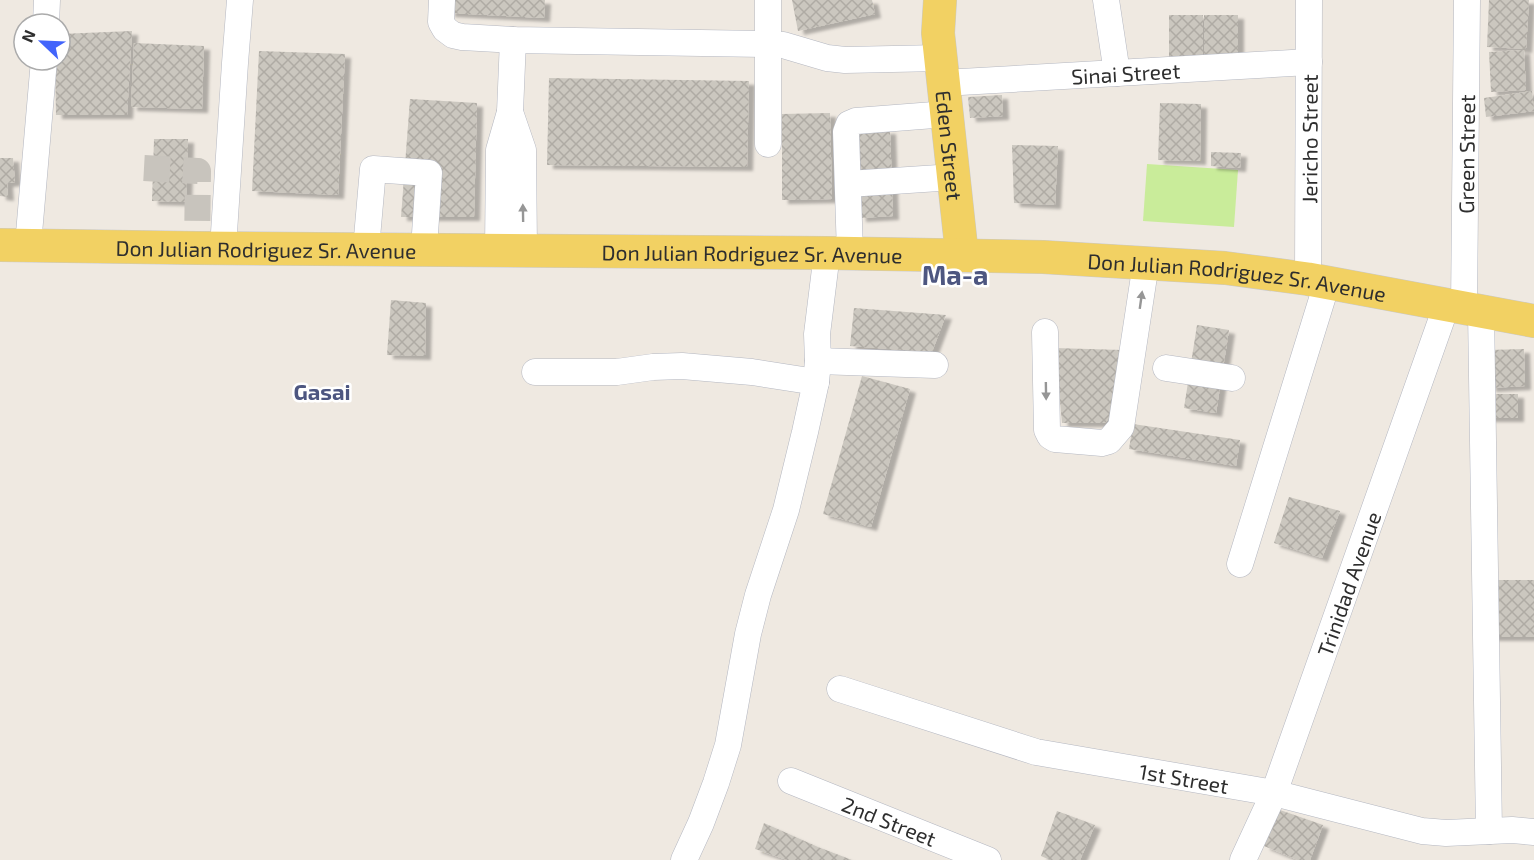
<svg xmlns="http://www.w3.org/2000/svg" width="1534" height="860" viewBox="0 0 1534 860" font-family="'Exo 2',sans-serif">
	<defs>
		<pattern id="building-cross-hatch" width="8" height="8" patternUnits="userSpaceOnUse" patternTransform="scale(1.5)"><rect width="8" height="8" fill="#cbc7bf"/><path d="M0 0l8 8M0 8l8-8" fill="none" stroke="#afaba4"/></pattern>
		<filter id="shadow"><feDropShadow dx="6" dy="4" stdDeviation="1.5" flood-color="#0004"/></filter>
	</defs>
	<rect width="100%" height="100%" fill="#efe9e1"/>
	<path fill="#c9ec9a" d="M1147,164L1238,170L1234,227L1143,221Z"/>
	<path fill="url(#building-cross-hatch)" filter="url(#shadow)" d="M449,0H545L544,18L449,13Z
		M792,0H872L875,14L798,31Z
		M1489,0H1529L1526,49L1487,47Z
		M1169,15H1203V62H1169Z
		M1204,15H1238V62H1204Z
		M132,31L127,115H56L55,60H60V34Z
		M134,43L204,46L202,109L131,107Z
		M1524,50L1526,90L1491,92L1489,52Z
		M259,51L345,54L338,195L252,191Z
		M549,78L749,81L747,167L547,165Z
		M1532,91L1534,111L1486,117L1484,98Z
		M1002,95L1003,116L970,118L968,97Z
		M410,99L477,103L474,217H401Z
		M1160,103L1201,104L1200,161L1158,160Z
		M830,113L832,199L782,200V114Z
		M890,130L893,216L860,218L857,132Z
		M154,139H188L186,202L152,201Z
		M1012,145L1058,146L1055,205L1014,203Z
		M1211,152L1241,153L1240,168L1211,166Z
		M0,158H13L15,182L7,183L8,197L0,196Z
		M391,300L426,303L425,356L387,355Z
		M854,308L946,315L932,352L850,346Z
		M1197,325L1229,330L1216,413L1184,408Z
		M1055,348L1122,350L1118,408L1105,423H1062Z
		M1524,349L1525,386L1490,388L1489,350Z
		M862,376L910,389L871,527L823,514Z
		M1486,394H1518V418H1486Z
		M1133,424L1240,440L1236,466L1129,449Z
		M1289,497L1340,511L1322,558L1274,543Z
		M1487,580H1534V637H1486Z
		M1280,810L1323,825L1310,860H1298L1264,846Z
		M1057,811L1095,825L1080,860H1050L1041,856Z
		M764,823L818,847L852,860H787L755,849Z"/>
	<g fill="none" stroke-linecap="round" stroke-linejoin="round">
		<path stroke="#c8c4bd" stroke-width="26" stroke-dasharray="26 13" stroke-linecap="butt" d="M144,168L198,171L197,248"/>
		<defs>
			<g id="minor">
				<path d="M442,0L441,22L445,29L453,35L462,37L513,40L768,44L783,45L827,58L845,60L940,58"/>
				<path d="M1106,0L1117,73"/>
				<path d="M46,24L47,0"/>
				<path id="s1" d="M943,83L1309,62"/>
				<path d="M510,112L523,150L524,250"/>
				<path d="M768,144V0"/>
				<path d="M848,184L954,177"/>
				<path d="M28,245L44,60"/>
				<path d="M223,248L235,63L240,0"/>
				<path d="M366,249L373,169L429,173L424,249"/>
				<path d="M498,250L499,150L510,112L513,40"/>
				<path d="M850,253L846,132L849,124L856,121L947,114"/>
				<path id="s2" d="M1308,279L1309,0"/>
				<path id="s3" d="M1464,308L1467,0"/>
				<path d="M1481,311L1489,831"/>
				<path d="M1045,332L1047,430L1050,436L1055,439L1102,443L1109,441L1121,427L1146,263"/>
				<path d="M818,361L935,365"/>
				<path d="M1166,368L1232,378"/>
				<path d="M535,372H617L653,367L682,366L752,372L816,382"/>
				<path d="M1240,564L1327,283"/>
				<path id="s4" d="M840,689L1036,752L1274,793L1422,831L1446,833L1512,830L1534,832"/>
				<path id="s5" d="M791,781L988,860"/>
				<path d="M684,860L701,823L716,783L728,745L748,634L758,595L786,510L805,432L816,382L818,361L817,334L827,253"/>
				<path id="s6" d="M1243,860L1274,793L1447,304"/>
			</g>
			<g id="major">
				<path id="s7" d="M940,0L938,33L962,255"/>
				<path id="s8" d="M0,245L197,248L827,253L1043,257L1225,268L1308,279L1534,321"/>
			</g>
		</defs>
		<use href="#minor" stroke="#b4b7c1" stroke-width="27"/>
		<use href="#major" stroke="#c9c9c9" stroke-width="34"/>
		<use href="#minor" stroke="#fff" stroke-width="26"/>
		<use href="#major" stroke="#f2d163" stroke-width="33"/>
	</g>
	<defs><path id="oneway-solid" d="M-6-.8H1V-3.2L6.5 0L1 3.2V.8H-6Z" transform="scale(1.5)"/></defs>
	<g fill="#969696">
		<use href="#oneway-solid" transform="translate(523 213) rotate(-91)"/>
		<use href="#oneway-solid" transform="translate(1141 300) rotate(-82)"/>
		<use href="#oneway-solid" transform="translate(1046 391) rotate(89)"/>
	</g>
	<g text-anchor="middle" dominant-baseline="central" stroke-width="5" stroke-linejoin="round" paint-order="stroke">
		<g font-size="21" fill="#2e2e2e" stroke="#fff">
			<text stroke="none"><textPath href="#s1" startOffset="183">Sinai Street</textPath></text>
			<text stroke="none"><textPath href="#s2" startOffset="140">Jericho Street</textPath></text>
			<text stroke="none"><textPath href="#s7" startOffset="146">Eden Street</textPath></text>
			<text stroke="none"><textPath href="#s3" startOffset="154">Green Street</textPath></text>
			<text stroke="none"><textPath href="#s8" startOffset="266">Don Julian Rodriguez Sr. Avenue</textPath></text>
			<text stroke="none"><textPath href="#s8" startOffset="752">Don Julian Rodriguez Sr. Avenue</textPath></text>
			<text stroke="none"><textPath href="#s8" startOffset="1238">Don Julian Rodriguez Sr. Avenue</textPath></text>
			<text stroke="none"><textPath href="#s6" startOffset="296">Trinidad Avenue</textPath></text>
			<text stroke="none"><textPath href="#s4" startOffset="356">1st Street</textPath></text>
			<text stroke="none"><textPath href="#s5" startOffset="106">2nd Street</textPath></text>
		</g>
		<g font-size="22" font-weight="bold" fill="#4d5680" stroke="#fff">
			<text x="322" y="391">Gasai</text>
		</g>
		<g font-size="27" font-weight="bold" fill="#4d5680" stroke="#fff">
			<text x="955" y="274">Ma-a</text>
		</g>
	</g>
	<g transform="translate(42 42) rotate(293)"><circle r="28" fill="#ffffff" stroke="#ababab" stroke-width="1.5"/>
	<path d="M0-4.5L10 22L0 15L-10 22Z" fill="#4264fb"/>
	<text y="-9" font-size="16" font-weight="bold" text-anchor="middle" fill="#2e2e2e">N</text>
	</g>
</svg>
